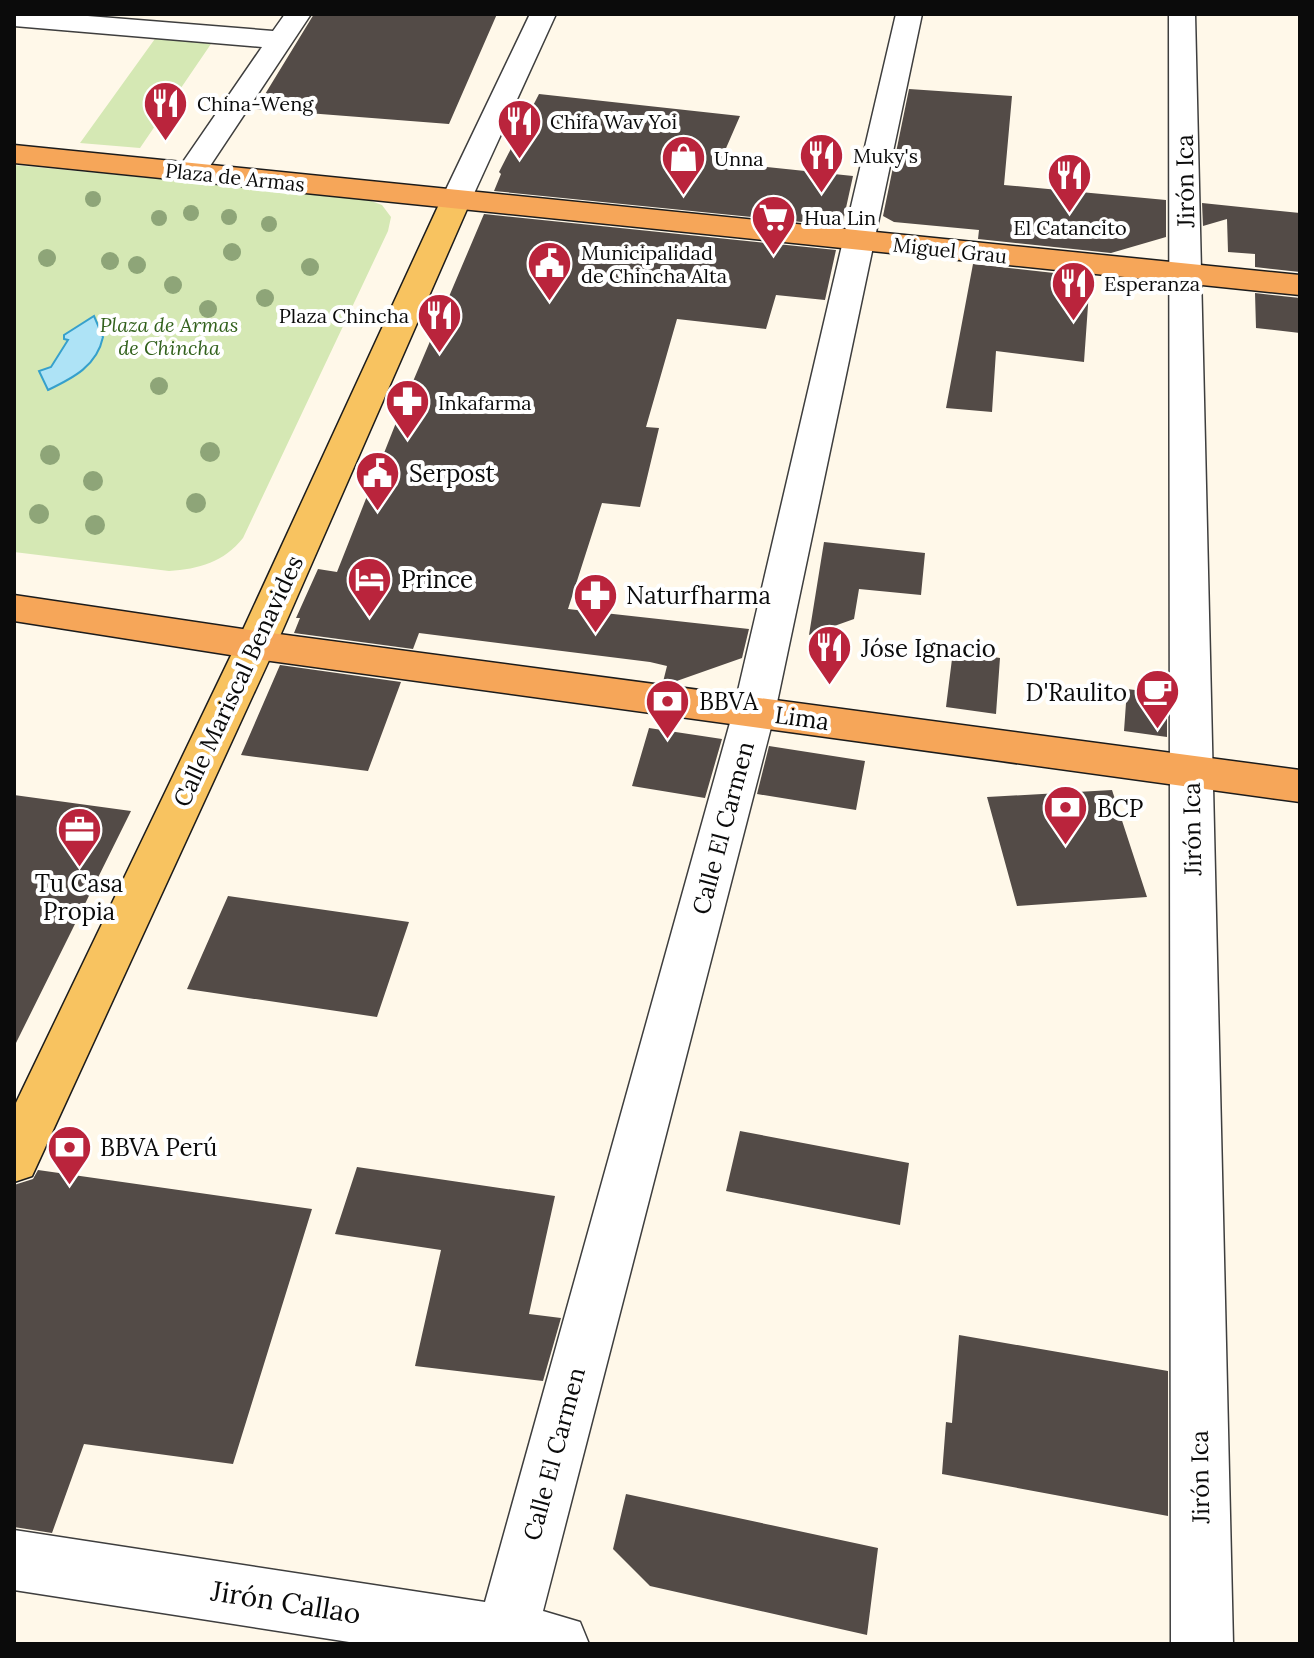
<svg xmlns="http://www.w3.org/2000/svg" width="1314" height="1658" viewBox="0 0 1314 1658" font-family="Lora,serif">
	<rect width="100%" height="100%" fill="#fff8e9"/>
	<path fill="#d5e8b4" d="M157,36L213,41L140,148L80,143Z
		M14,165L363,198L382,205L391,217L388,231L243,538C224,562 199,569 169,571L14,552Z"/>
	<path fill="#aee3f6" stroke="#36a0cc" stroke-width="2" d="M94,316L103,337C97,366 73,378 48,390L39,371L51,367L68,340L64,339V335Z"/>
	<path fill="#534b47" d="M314,14H497L449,124L256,109Z
		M909,89L1012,96L1004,185L1166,200V237L1111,253L978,239L979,230L894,222L883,216Z
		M539,94L740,116L720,162L853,176L842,226L494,191L501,174L499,172Z
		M1202,203L1300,213V272L1255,267V254L1228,252L1227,219L1203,226Z
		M484,214L836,250L825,300L776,295L766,329L677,319L646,427L659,428L640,507L602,503L568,609L749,629L742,658L671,683L663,682L667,666L650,662L419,633L413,649L294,633L300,618H296L318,569L337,572L403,405Z
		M973,264L1090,277L1084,362L996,351L992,412L946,408Z
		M1255,293L1300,298V333L1256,328Z
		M824,542L925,553L921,595L859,589L854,619L809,635Z
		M953,651L1000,658L996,714L946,707Z
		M280,665L401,682L368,771L241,755Z
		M1127,689L1167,694V737L1124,731Z
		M649,728L722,739L705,798L632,786Z
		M769,746L865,761L856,810L757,794Z
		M1112,790L1147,897L1017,906L987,797Z
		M14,795L131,811L14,1047Z
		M228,896L409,922L377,1017L187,989Z
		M740,1131L909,1163L900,1225L726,1191Z
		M357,1167L555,1196L529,1314L561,1318L543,1381L415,1366L441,1250L335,1234Z
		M38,1170L312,1209L233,1464L84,1444L52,1533L14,1527V1185L33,1179Z
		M959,1335L1168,1371V1516L942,1474L946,1422L952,1423Z
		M626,1494L878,1548L867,1635L650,1586L613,1549Z"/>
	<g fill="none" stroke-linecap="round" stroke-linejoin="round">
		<defs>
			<path id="minor" d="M14,14H63L273,31L285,14H311L202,178L191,181L180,178L176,172L262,47L14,26Z
				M530,14H556L471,200L467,207L456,209L445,207L441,200Z
				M896,14H922L775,712L543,1611L580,1622L589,1644H362L14,1590V1530L485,1602L733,712Z
				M1169,14H1195L1233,1644H1171Z"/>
			<path id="primary" d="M456,191L467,193L471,200L276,645L32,1176L14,1182V1107L236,645L441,200L445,193Z"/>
			<path id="trunk" d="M14,145L1300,275V295L14,163Z
				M14,595L256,631L1300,770V802L256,659L14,621Z"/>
		</defs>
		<use href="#minor" stroke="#3e3e3e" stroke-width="3"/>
		<use href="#primary" stroke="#1c1c1c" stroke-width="3"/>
		<use href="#trunk" stroke="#1c1c1c" stroke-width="3"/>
		<use href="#minor" fill="#fff" fill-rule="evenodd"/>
		<use href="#primary" fill="#f8c360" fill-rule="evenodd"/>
		<use href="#trunk" fill="#f6a659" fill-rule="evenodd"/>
	</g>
	<g fill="#8ea578">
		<circle cx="93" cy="199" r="8"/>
		<circle cx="191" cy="213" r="8"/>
		<circle cx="229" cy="217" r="8"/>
		<circle cx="159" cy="218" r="8"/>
		<circle cx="269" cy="224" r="8"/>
		<circle cx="232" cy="252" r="9"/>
		<circle cx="47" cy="258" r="9"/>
		<circle cx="110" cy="261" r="9"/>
		<circle cx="137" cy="265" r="9"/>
		<circle cx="310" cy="267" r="9"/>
		<circle cx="173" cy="285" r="9"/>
		<circle cx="265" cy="298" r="9"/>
		<circle cx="208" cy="309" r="9"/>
		<circle cx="159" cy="386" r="9"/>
		<circle cx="210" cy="452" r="10"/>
		<circle cx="50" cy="455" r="10"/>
		<circle cx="93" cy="481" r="10"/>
		<circle cx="196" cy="503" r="10"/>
		<circle cx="39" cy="514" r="10"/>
		<circle cx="95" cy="525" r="10"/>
	</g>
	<defs>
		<symbol id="restaurant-pin" viewBox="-11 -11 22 30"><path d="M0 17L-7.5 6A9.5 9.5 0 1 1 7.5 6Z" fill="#ba243c" stroke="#fff"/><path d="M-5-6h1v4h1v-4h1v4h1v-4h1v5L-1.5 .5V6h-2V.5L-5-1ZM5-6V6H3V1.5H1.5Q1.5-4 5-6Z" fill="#fff"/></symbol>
		<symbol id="shop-pin" viewBox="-11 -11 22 30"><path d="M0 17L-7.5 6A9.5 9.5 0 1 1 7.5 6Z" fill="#ba243c" stroke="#fff"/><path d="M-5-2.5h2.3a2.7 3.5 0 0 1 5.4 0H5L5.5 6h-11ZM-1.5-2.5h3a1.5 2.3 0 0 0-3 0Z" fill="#fff"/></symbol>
		<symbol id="supermarket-pin" viewBox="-11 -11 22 30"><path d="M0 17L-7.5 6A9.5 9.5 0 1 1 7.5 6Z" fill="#ba243c" stroke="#fff"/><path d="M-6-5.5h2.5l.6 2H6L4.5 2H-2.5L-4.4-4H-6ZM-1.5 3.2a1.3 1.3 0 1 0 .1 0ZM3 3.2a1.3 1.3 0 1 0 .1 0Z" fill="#fff"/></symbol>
		<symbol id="civic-pin" viewBox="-11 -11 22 30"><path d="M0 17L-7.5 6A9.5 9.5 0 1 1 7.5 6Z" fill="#ba243c" stroke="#fff"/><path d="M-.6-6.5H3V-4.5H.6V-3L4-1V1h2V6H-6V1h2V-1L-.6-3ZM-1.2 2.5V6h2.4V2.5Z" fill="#fff"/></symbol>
		<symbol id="pharmacy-pin" viewBox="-11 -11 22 30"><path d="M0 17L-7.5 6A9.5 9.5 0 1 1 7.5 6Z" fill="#ba243c" stroke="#fff"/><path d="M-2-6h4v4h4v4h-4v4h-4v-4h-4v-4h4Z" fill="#fff"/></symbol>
		<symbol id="hotel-pin" viewBox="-11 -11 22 30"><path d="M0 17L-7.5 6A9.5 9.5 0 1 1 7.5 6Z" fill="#ba243c" stroke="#fff"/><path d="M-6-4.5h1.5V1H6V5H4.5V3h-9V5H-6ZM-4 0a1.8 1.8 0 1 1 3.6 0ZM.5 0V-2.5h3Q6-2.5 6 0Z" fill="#fff"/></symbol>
		<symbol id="cafe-pin" viewBox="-11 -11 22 30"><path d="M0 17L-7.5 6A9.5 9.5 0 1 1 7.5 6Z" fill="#ba243c" stroke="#fff"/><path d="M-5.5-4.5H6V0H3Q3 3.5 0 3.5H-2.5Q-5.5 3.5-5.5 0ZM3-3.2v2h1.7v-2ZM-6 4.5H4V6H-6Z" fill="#fff"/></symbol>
		<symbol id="bank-pin" viewBox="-11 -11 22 30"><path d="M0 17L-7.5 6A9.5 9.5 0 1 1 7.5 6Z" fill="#ba243c" stroke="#fff"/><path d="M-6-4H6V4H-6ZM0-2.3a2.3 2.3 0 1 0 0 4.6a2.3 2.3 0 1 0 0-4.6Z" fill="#fff"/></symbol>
		<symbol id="office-pin" viewBox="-11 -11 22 30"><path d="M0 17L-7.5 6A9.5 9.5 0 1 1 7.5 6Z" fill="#ba243c" stroke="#fff"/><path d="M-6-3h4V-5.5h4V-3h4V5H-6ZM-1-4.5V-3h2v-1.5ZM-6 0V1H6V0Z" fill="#fff"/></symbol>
	</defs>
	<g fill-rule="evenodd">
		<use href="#restaurant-pin" x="140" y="78" width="51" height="69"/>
		<use href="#restaurant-pin" x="494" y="96" width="51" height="69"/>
		<use href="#restaurant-pin" x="796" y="130" width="51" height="69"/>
		<use href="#shop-pin" x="658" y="132" width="51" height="69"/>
		<use href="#restaurant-pin" x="1044" y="150" width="51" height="69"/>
		<use href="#supermarket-pin" x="748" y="192" width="51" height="69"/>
		<use href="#civic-pin" x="524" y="238" width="51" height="69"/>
		<use href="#restaurant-pin" x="1048" y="258" width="51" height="69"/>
		<use href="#restaurant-pin" x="414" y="290" width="51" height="69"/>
		<use href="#pharmacy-pin" x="382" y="376" width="51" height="69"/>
		<use href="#civic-pin" x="352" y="448" width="51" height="69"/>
		<use href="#hotel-pin" x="344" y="554" width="51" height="69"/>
		<use href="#pharmacy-pin" x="570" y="570" width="51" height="69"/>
		<use href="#restaurant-pin" x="804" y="622" width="51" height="69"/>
		<use href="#cafe-pin" x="1132" y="666" width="51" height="69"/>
		<use href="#bank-pin" x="642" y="676" width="51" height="69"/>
		<use href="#bank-pin" x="1040" y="782" width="51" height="69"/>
		<use href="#office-pin" x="54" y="804" width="51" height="69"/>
		<use href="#bank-pin" x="44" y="1122" width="51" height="69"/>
	</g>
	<g text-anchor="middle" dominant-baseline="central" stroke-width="8" stroke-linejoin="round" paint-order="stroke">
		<g font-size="20" fill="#0b0b0b" stroke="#fff" text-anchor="start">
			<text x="197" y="103">China-Weng</text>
			<text x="550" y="121">Chifa Wav Yoi</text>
			<text x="853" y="155">Muky's</text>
			<text x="714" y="158">Unna</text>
			<text x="804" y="217">Hua Lin</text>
			<text x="1070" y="227" text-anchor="middle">El Catancito</text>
			<text x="581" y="252">Municipalidad<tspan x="581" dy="23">de Chincha Alta</tspan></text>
			<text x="1104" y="283">Esperanza</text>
			<text x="409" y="315" text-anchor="end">Plaza Chincha</text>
			<text x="438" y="402">Inkafarma</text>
		</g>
		<g font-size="20" fill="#0b0b0b" stroke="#fff">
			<text transform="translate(235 177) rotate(6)">Plaza de Armas</text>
			<text transform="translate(950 250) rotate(6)">Miguel Grau</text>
		</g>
		<g font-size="20" font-style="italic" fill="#32611c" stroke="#fff">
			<text x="169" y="324">Plaza de Armas<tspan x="169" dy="23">de Chincha</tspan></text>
		</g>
		<g font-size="24" fill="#0b0b0b" stroke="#fff">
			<text transform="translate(1185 181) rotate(-91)">Jirón Ica</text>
			<text transform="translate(238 681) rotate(-65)">Calle Mariscal Benavides</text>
			<text transform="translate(802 718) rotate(8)">Lima</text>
			<text transform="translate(723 828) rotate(-75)">Calle El Carmen</text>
			<text transform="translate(1192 829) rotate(-91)">Jirón Ica</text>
			<text transform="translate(554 1454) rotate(-75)">Calle El Carmen</text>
			<text transform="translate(1200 1477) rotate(-91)">Jirón Ica</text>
		</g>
		<g font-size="24" fill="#0b0b0b" stroke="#fff" text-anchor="start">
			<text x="409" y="473">Serpost</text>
			<text x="401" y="579">Prince</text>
			<text x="626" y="595">Naturfharma</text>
			<text x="861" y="648">Jóse Ignacio</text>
			<text x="1127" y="692" text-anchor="end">D'Raulito</text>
			<text x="699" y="701">BBVA</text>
			<text x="1097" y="808">BCP</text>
			<text x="79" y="883" text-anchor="middle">Tu Casa<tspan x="79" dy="28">Propia</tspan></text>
			<text x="100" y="1147">BBVA Perú</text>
		</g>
		<g font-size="28" fill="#0b0b0b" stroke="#fff">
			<text transform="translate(286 1602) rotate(9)">Jirón Callao</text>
		</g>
	</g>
	<rect width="1314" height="1658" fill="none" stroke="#0b0b0b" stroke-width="32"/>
</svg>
